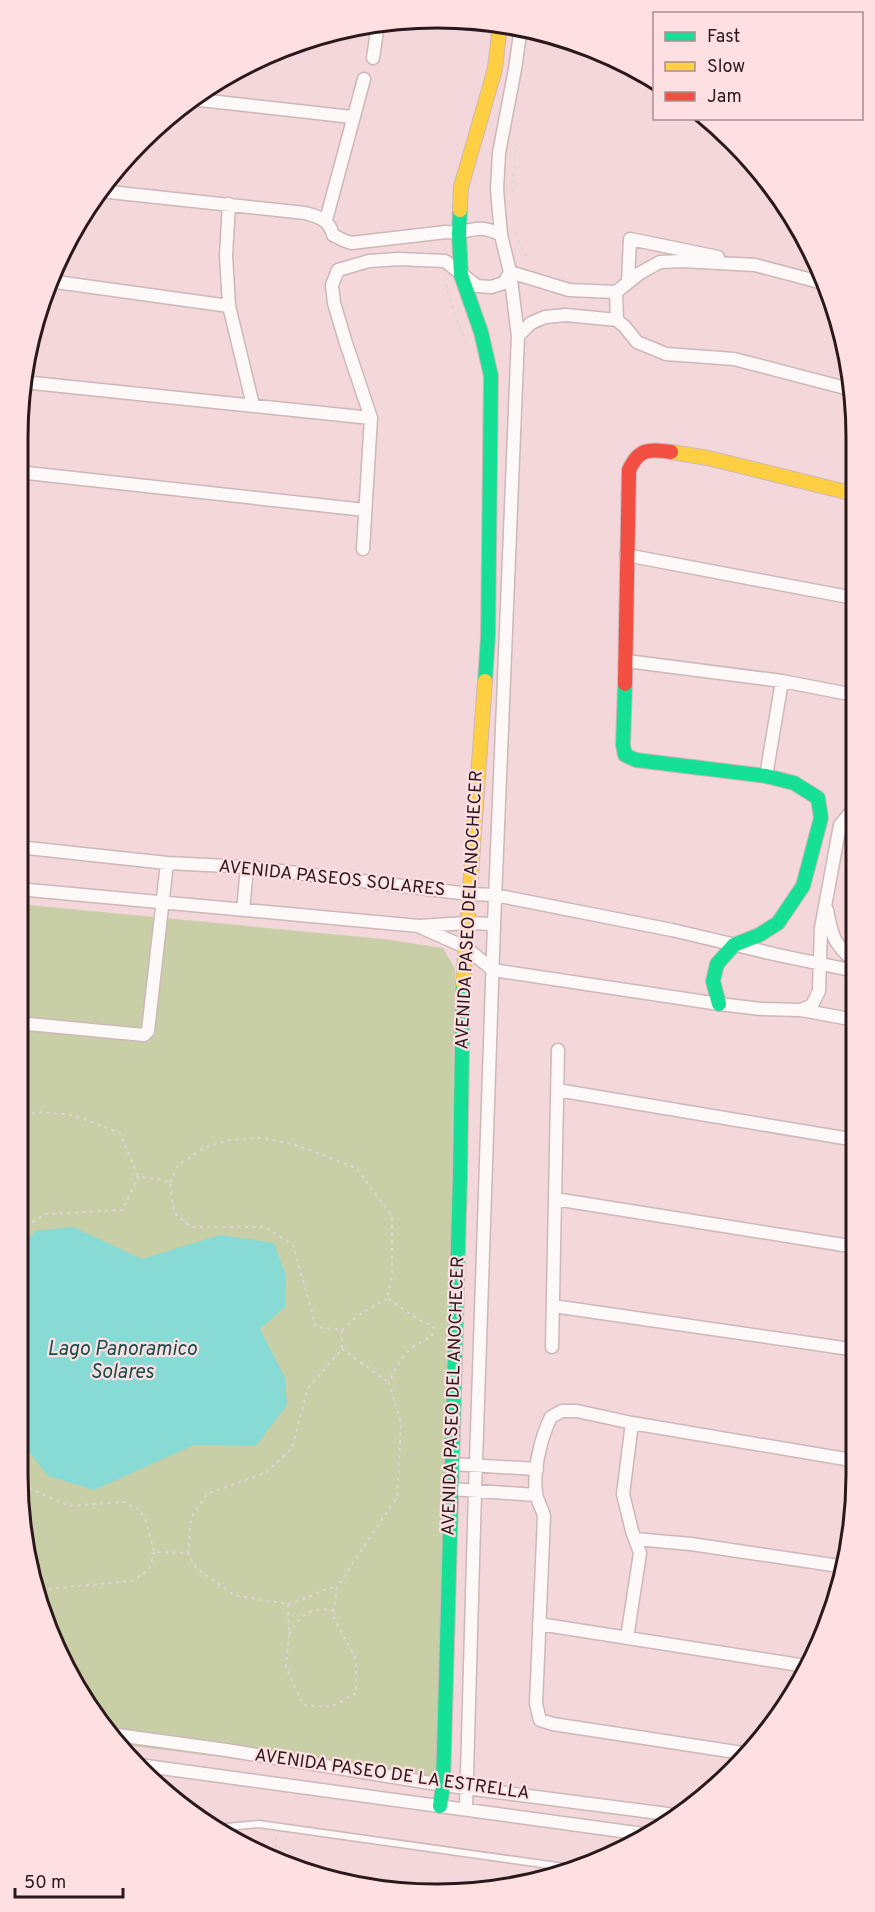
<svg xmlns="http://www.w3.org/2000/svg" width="875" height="1912" viewBox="0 0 875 1912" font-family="Overpass,sans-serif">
	<rect width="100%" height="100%" fill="#f3d7da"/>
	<path fill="#c8cfa7" d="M18,904L383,939L443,948L455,969L443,1785L117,1744L74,1684L40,1610L18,1474Z"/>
	<path fill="#88dad5" d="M73,1227L142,1259L220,1235L274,1243L286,1276L285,1307L260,1329L285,1378L287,1405L256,1446L194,1445L94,1490L48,1476L18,1438V1254L35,1231Z"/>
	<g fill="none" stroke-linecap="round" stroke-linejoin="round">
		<defs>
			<path id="lane" d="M216,1828L259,1824L578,1869"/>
			<path id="street" d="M373,58L378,24
				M191,99L352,117
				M100,191L305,213C319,217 329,219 333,235L343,240L351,243L446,232C471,235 474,221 501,235
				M229,204L226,255L229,306L253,405
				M326,220L364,79
				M49,281L229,306
				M628,282L630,239L718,257
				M616,292L617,320
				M518,336L531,323L545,317L566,315L617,320L625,327L637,342L666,354L734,359L853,390
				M23,382L371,418
				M18,472L365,510
				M363,549L371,418L345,340L334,303L332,285L338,270L369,261L399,259L445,261L477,286L491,287L504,283L510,272L569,290L616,292L640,273L660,262L682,261L755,265L827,284
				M626,555L854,598
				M627,661L782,681L854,695
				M766,776L782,681
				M18,847L167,863L247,867L469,894L495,895L672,930L778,955L855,971
				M18,889L419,926L467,923L494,924
				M243,910L247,867
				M827,910C832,937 834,944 855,962
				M420,927L465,947L493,970L719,1004L761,1009L801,1010L855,1020
				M801,1010L812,1005L819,991L821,928L840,825L850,813L855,810
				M18,1023L144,1035L148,1031L167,863
				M557,1090L856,1140
				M555,1199L856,1247
				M553,1306L857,1350
				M552,1347L558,1050
				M451,1464L537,1469
				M451,1489L536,1495
				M635,1539L691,1544L846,1567
				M539,1624L806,1666
				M627,1638L640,1553L632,1531L623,1494L632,1423
				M110,1734L226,1750L443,1785L675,1815
				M749,1754L553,1724L540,1720L536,1704L544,1516C542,1508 537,1501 536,1493C533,1470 541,1437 551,1417L562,1411H577L632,1423L857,1461
				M139,1765L651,1835
				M466,1809L475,1491L494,924L518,336L510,272L501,235L497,189L499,153L515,69L521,27"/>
			<path id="fast" d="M460,210L459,234L461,275L481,332L491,376L488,637L485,681
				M625,684L623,745L625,755L636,760L766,776L794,783L818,798L821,818L803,886L778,923L759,935L734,945L717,964L713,981L719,1004
				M440,1806L443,1785L460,1177L463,984"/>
			<path id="slow" d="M460,210L461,187L495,69L500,24
				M671,452L708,458L854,494
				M463,984L485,681"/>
			<path id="jam" d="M625,684L629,470C639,448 649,449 671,452"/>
		</defs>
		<use href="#lane" stroke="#cdb7b9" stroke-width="9"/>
		<use href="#street" stroke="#cdb7b9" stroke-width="15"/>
		<use href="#fast" stroke="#cdb7b9" stroke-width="16"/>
		<use href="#slow" stroke="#cdb7b9" stroke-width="16"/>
		<use href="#jam" stroke="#cdb7b9" stroke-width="16"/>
		<path stroke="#ded5d7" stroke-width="2" stroke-dasharray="3 4.5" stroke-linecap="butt" d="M512,191L516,143
			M515,233L527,260
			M447,284V291L467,347
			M18,1119L37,1112L73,1115L120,1133L138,1176
			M170,1182L178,1165L204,1148L229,1140L263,1138L300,1146L356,1168L392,1216V1274L387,1298L419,1320L433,1326L434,1333C429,1339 424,1340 418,1344C403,1352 395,1368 389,1383L401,1423L397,1497L337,1587L333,1616L356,1659V1693L331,1707L303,1705L286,1667L289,1634L288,1604L234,1595L196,1568L188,1553
			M342,1330L356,1317L386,1299
			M342,1349L388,1382
			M18,1468L31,1489L69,1506L124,1502L140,1510L146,1521L154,1552L188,1553L191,1518L207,1494L267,1472L292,1448L308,1388L342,1349V1330L316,1327L293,1245L265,1227H191L174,1213L170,1182L138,1176L123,1210L46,1214L18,1230
			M36,1581L48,1589L132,1581L149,1570L154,1552
			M288,1604C305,1600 319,1590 336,1587
			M289,1634C303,1613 308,1608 334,1610
			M275,1855L276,1837"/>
		<use href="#lane" stroke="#fdf9f9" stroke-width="6"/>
		<use href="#street" stroke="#fdf9f9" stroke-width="12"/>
		<use href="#fast" stroke="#16e098" stroke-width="14"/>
		<use href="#slow" stroke="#ffcf43" stroke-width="14"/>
		<use href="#jam" stroke="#f24e42" stroke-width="14"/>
	</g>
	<g text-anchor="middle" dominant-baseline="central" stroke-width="4.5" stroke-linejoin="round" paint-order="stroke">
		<g font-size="18" fill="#2a181b" stroke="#fedfe2">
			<text transform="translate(332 879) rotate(6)">AVENIDA PASEOS SOLARES</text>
			<text transform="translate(470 910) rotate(-87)">AVENIDA PASEO DEL ANOCHECER</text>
			<text transform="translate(454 1396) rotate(-88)">AVENIDA PASEO DEL ANOCHECER</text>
			<text transform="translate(392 1775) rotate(8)">AVENIDA PASEO DE LA ESTRELLA</text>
		</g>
		<g font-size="20" font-style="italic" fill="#144d4a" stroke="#fedfe2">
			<text x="122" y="1350">Lago Panoramico<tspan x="122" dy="23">Solares</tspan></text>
		</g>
	</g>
	<path d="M0 0H875V1912H0ZM437 28H437A409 409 0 0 1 846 437V1475A409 409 0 0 1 437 1884H437A409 409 0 0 1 28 1475V437A409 409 0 0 1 437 28Z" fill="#fedfe2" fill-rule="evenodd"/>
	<path fill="none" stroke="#2a181b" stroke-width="3" d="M437 28H437A409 409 0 0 1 846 437V1475A409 409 0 0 1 437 1884H437A409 409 0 0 1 28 1475V437A409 409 0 0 1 437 28Z"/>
	<rect x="653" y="12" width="210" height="108" fill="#fedfe2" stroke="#a98f92" stroke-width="1.5"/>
	<rect x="665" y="32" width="30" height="9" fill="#16e098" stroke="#a98f92" stroke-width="1.5"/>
	<text x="707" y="42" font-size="18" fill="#2a181b">Fast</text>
	<rect x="665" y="62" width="30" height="9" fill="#ffcf43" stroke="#a98f92" stroke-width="1.5"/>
	<text x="707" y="72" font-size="18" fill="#2a181b">Slow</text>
	<rect x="665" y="92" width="30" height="9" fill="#f24e42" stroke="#a98f92" stroke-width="1.5"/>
	<text x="707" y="102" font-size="18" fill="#2a181b">Jam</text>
	<path d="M15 1888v9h108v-9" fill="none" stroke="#2a181b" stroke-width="3"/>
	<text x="24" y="1888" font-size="18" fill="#2a181b" stroke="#fedfe2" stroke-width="4.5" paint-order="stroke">50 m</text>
</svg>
